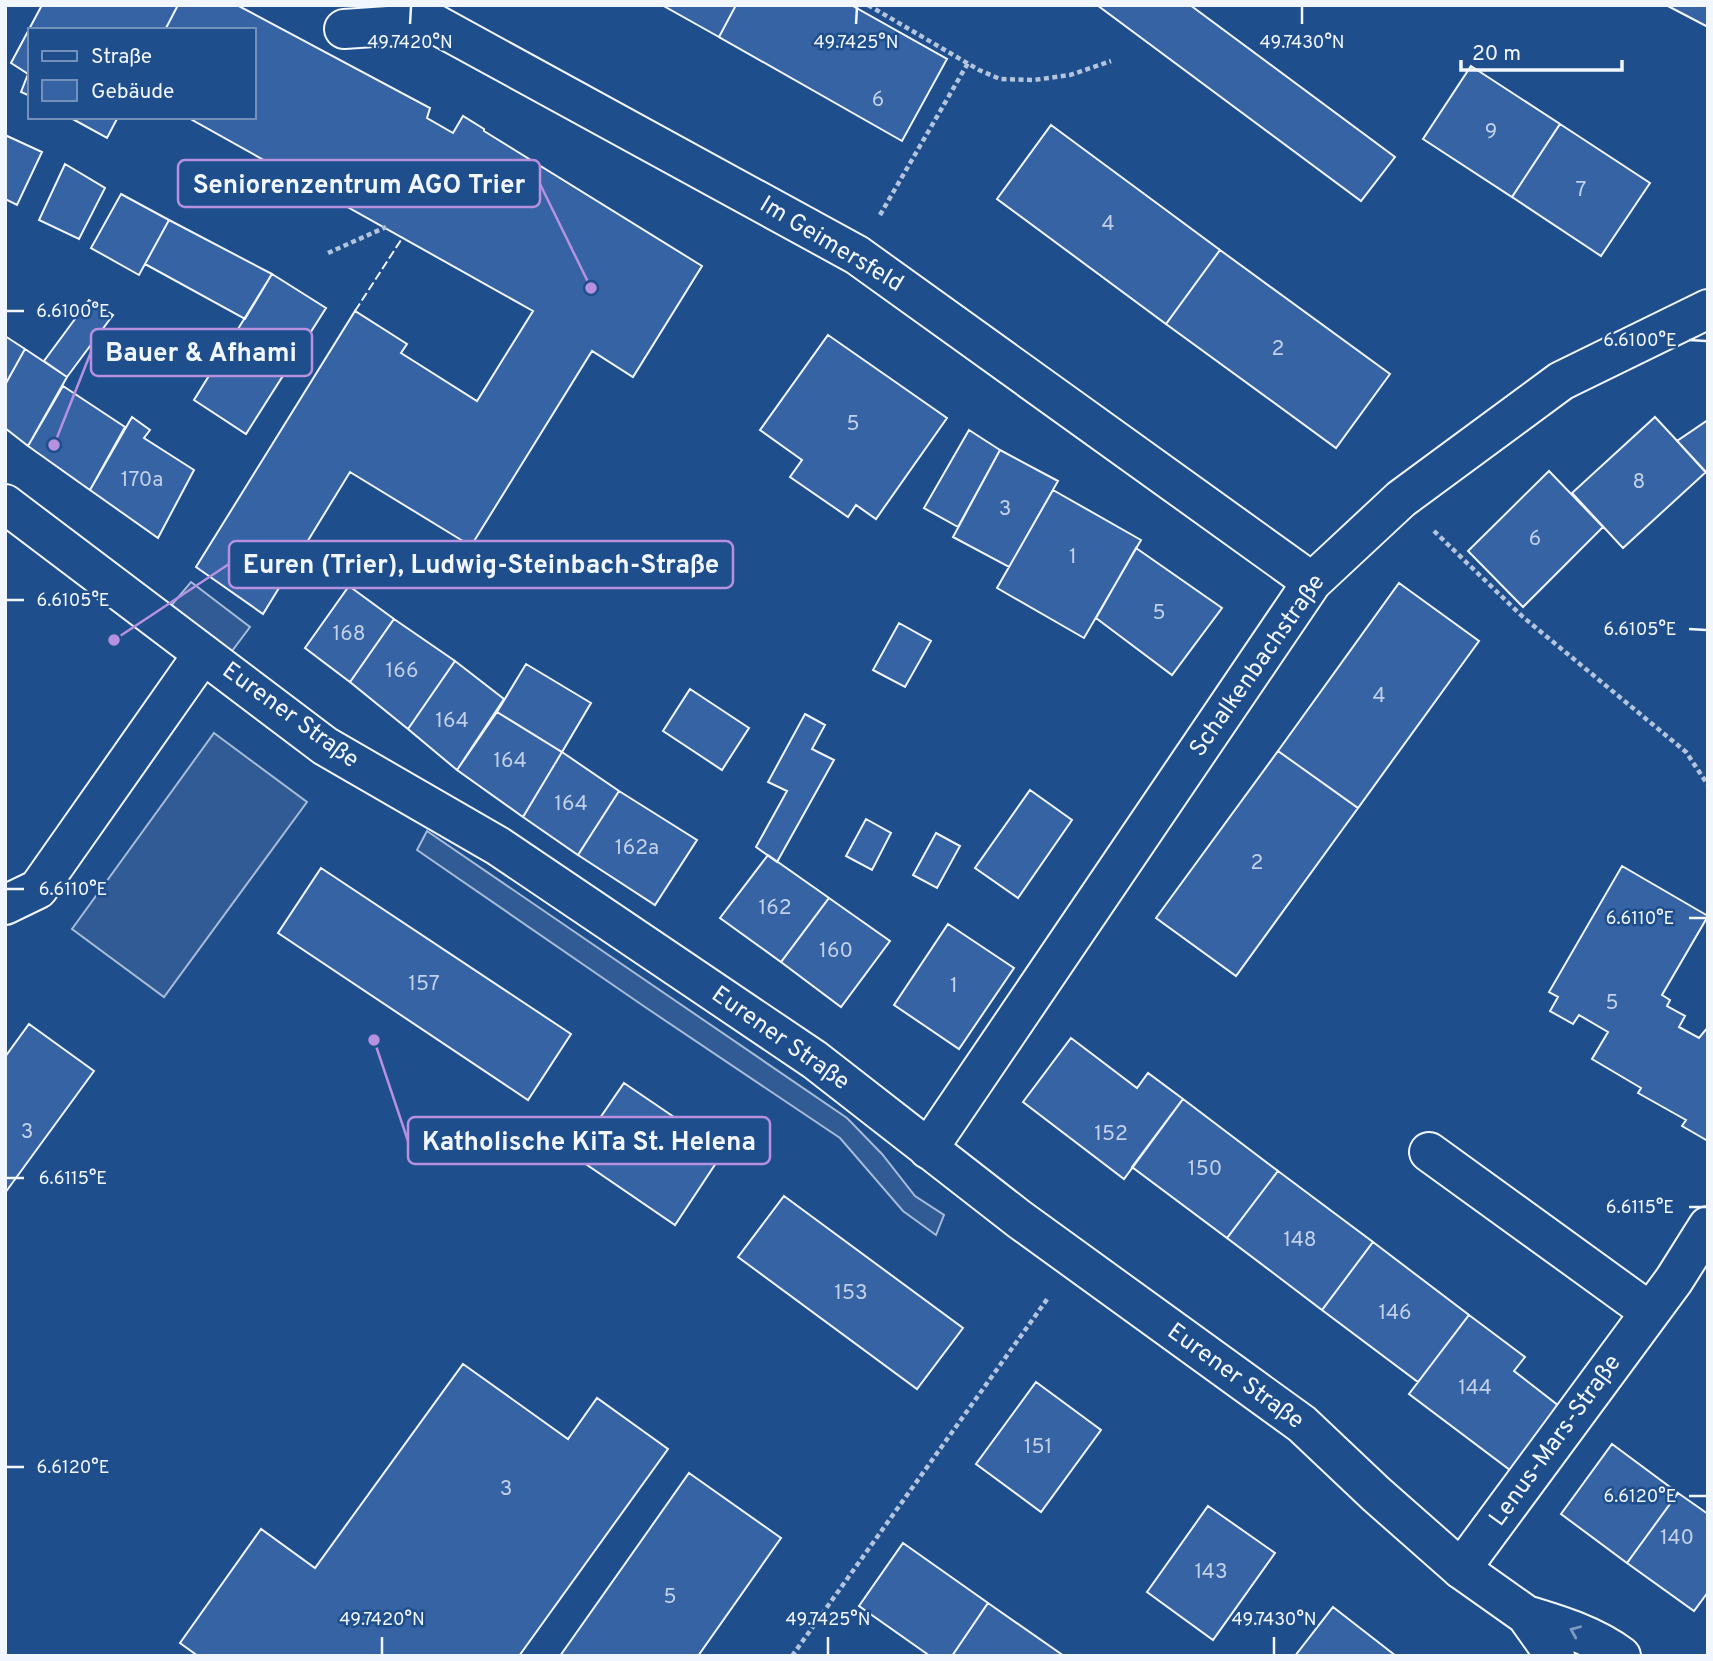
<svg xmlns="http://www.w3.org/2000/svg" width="1713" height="1661" viewBox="0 0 1713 1661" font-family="Overpass,sans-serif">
	<rect width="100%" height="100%" fill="#1f4e8c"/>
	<path fill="#305b95" stroke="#a8bbd7" stroke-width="2" d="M191,582L250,627L220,667L159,620Z
		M214,733L307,802L164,997L72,929Z
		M427,831L847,1118L882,1154L915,1196L944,1215L936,1235L903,1211L840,1138L645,1007L417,850Z"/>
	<path fill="#3563a3" stroke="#f2f6ff" stroke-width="2" d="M42,5H178L165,30H30V96L21,92L28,74L11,63Z
		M178,5H237L430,108L427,118L453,133L463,116L484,129V131L702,266L633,377L592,351L471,546L350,472L263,614L196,567L355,311L407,344L401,353L477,401L533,311L187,117H254V30H165Z
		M662,5H736L719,37Z
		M736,5H851L947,59L902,141L719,37Z
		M1097,5H1190L1395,157L1361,201Z
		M1666,5H1708V27Z
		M1471,66L1560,124L1512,197L1423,139Z
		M69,117H118L107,138Z
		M1560,124L1650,183L1601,256L1512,197Z
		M1051,125L1220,250L1166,324L997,199Z
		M5,135L42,152L17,205L5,199Z
		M65,164L105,188L79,239L39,220Z
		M121,194L169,220L139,275L91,248Z
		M169,220L272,274L245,319L145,264Z
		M1220,250L1390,374L1336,448L1166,324Z
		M272,274L326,308L246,434L194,400Z
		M89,300L113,315L67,377L44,361Z
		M828,335L947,418L876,519L856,505L848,517L790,477L802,460L760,430Z
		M5,336L25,349L5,385Z
		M25,349L67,377L28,446L5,428V385Z
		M63,386L125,427L90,490L28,446Z
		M132,417L150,430L144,438L194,470L158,538L90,490Z
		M1655,417L1706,472L1623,548L1572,493Z
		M1708,420V475L1677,441Z
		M969,430L1000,450L958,527L924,508Z
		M1000,450L1058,481L1009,567L953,537Z
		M1549,471L1603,527L1523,607L1468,551Z
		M1053,490L1141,540L1084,638L997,588Z
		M1136,548L1222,608L1172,675L1096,618Z
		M1399,583L1479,641L1358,808L1278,751Z
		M349,586L394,619L350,682L305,648Z
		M394,619L455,661L408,729L350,682Z
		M899,623L931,641L905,687L873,670Z
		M455,661L504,699L457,770L408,729Z
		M526,664L591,703L562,752L497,712Z
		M690,689L749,728L722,770L663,731Z
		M497,712L562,752L523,817L457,770Z
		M805,714L825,725L812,749L834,760L777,862L756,847L787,791L768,782Z
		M1278,751L1358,808L1236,976L1156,918Z
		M562,752L619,791L578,855L523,817Z
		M1030,790L1072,820L1018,898L975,868Z
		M619,791L697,840L655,905L578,855Z
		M866,819L891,833L872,870L846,856Z
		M936,833L960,846L937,888L913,875Z
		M768,855L829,898L781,962L720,918Z
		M1622,866L1708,916L1662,995L1670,1000L1667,1006L1685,1016L1679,1027L1699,1038L1708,1027V1141L1682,1126L1686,1120L1638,1093L1641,1088L1592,1059L1608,1032L1579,1015L1573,1024L1550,1011L1558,997L1549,992Z
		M321,868L571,1034L528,1100L278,933Z
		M829,898L890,941L841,1007L781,962Z
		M948,924L1014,968L959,1049L894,1005Z
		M29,1024L94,1071L5,1193V1057Z
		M1071,1038L1137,1088L1148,1073L1183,1099L1124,1179L1023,1102Z
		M624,1083L724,1151L675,1225L574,1156Z
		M1183,1099L1278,1171L1227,1238L1132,1167Z
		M1278,1171L1373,1242L1322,1310L1227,1238Z
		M784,1196L963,1328L917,1389L738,1257Z
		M1373,1242L1469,1315L1418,1382L1322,1310Z
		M1469,1315L1525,1357L1514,1371L1559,1406L1510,1470L1409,1394Z
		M463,1364L568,1439L597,1398L668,1449L519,1656H198L180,1643L261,1529L315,1568Z
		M1036,1382L1101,1430L1041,1512L976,1464Z
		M1612,1444L1678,1493L1627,1563L1561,1514Z
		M689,1473L781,1538L698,1656H560Z
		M1678,1493L1708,1514V1592L1694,1611L1627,1563Z
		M1208,1506L1275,1553L1213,1640L1147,1592Z
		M903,1543L988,1603L952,1656H930L859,1606Z
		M988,1603L1064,1656H952Z
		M1333,1607L1396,1656H1295Z"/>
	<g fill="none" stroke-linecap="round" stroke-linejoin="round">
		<defs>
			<path id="minor" d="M344,29L433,23L857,255L1312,582
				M5,905L38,889L203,654
				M928,1149L1312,582L1401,499L1561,381L1708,309
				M1429,1152L1650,1312
				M1461,1569L1674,1280L1708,1226"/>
			<path id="tertiary" d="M5,504L325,746L498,846L815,1060L1019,1219L1302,1424L1376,1494L1461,1569L1526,1615L1555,1656
				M1526,1615C1559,1625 1593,1635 1621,1656"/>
		</defs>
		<use href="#minor" stroke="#f2f6ff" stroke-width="42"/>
		<use href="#tertiary" stroke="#f2f6ff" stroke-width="42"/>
		<path stroke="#b3c4dc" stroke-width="4.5" stroke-dasharray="5 3.5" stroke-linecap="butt" d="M868,5L979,70L1000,79L1034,80L1070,75L1111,61
			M880,215L968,63
			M328,253L386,227
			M1434,531L1523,617L1686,752L1708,785
			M792,1656L1048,1298"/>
		<use href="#minor" stroke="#1f4e8c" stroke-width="38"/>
		<use href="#tertiary" stroke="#1f4e8c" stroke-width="38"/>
		<path stroke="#f2f6ff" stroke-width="2" stroke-dasharray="9 3.5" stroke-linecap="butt" d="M355,311L403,237"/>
	</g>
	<defs><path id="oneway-chevron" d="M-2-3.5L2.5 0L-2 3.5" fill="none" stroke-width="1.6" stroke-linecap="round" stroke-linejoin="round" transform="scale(1.75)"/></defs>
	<use stroke="#7e9ac0" href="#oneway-chevron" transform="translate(1575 1631) rotate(-157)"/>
	<path fill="none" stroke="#f2f6ff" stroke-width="2.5" d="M410,24L411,7M856,24L857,7M1302,24V7M7,311H24M1689,340L1706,341M7,600H24M1689,629L1706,630M7,889H24M1689,918H1706M7,1178H24M1689,1207H1706M7,1467H24M1689,1496H1706M382,1654V1637M828,1654V1637M1274,1654V1637"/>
	<g text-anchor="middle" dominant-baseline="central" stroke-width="5" stroke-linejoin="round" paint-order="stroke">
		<g font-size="21" fill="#c3d1e8">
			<text x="878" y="100">6</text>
			<text x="1491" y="132">9</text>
			<text x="1581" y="190">7</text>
			<text x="1108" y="224">4</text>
			<text x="1278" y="349">2</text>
			<text x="853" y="424">5</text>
			<text x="142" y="480">170a</text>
			<text x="1639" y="482">8</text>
			<text x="1005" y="509">3</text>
			<text x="1535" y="539">6</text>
			<text x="1073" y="557">1</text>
			<text x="1159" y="613">5</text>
			<text x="349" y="634">168</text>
			<text x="402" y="671">166</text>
			<text x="1379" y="696">4</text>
			<text x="452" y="721">164</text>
			<text x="510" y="761">164</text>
			<text x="571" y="804">164</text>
			<text x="637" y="848">162a</text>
			<text x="1257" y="863">2</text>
			<text x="775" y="908">162</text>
			<text x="836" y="951">160</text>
			<text x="424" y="984">157</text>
			<text x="954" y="986">1</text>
			<text x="1612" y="1003">5</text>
			<text x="27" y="1132">3</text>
			<text x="1111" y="1134">152</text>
			<text x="1205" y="1169">150</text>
			<text x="1300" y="1240">148</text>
			<text x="851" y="1293">153</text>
			<text x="1395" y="1313">146</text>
			<text x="1475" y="1388">144</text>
			<text x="1038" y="1447">151</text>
			<text x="506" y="1489">3</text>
			<text x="1677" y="1538">140</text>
			<text x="1211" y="1572">143</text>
			<text x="670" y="1597">5</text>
		</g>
		<g font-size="24" fill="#f2f6ff" stroke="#1f4e8c">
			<text transform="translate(831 245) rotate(31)">Im Geimersfeld</text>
			<text transform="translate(1258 666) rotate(-55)">Schalkenbachstraße</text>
			<text transform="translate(290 716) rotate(36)">Eurener Straße</text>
			<text transform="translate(780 1039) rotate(35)">Eurener Straße</text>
			<text transform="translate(1235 1377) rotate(36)">Eurener Straße</text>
			<text transform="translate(1556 1441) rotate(-54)">Lenus-Mars-Straße</text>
		</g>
	</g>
	<g font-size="18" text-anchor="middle" fill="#f2f6ff" stroke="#1f4e8c" stroke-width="5" stroke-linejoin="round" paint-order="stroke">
		<text x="410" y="48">49.7420°N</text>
		<text x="856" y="48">49.7425°N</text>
		<text x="1302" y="48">49.7430°N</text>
		<text x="73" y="317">6.6100°E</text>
		<text x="1640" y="346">6.6100°E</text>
		<text x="73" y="606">6.6105°E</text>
		<text x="1640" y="635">6.6105°E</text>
		<text x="73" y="895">6.6110°E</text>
		<text x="1640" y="924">6.6110°E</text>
		<text x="73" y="1184">6.6115°E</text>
		<text x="1640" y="1213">6.6115°E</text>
		<text x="73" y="1473">6.6120°E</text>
		<text x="1640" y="1502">6.6120°E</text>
		<text x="382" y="1625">49.7420°N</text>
		<text x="828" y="1625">49.7425°N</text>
		<text x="1274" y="1625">49.7430°N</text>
	</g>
	<path fill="none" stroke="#b691df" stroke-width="2.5" d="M591 288L540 184M54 445L91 352M114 640L229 564M374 1040L408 1141"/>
	<g fill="#b691df" stroke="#1f4e8c" stroke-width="2.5">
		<circle cx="591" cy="288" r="7"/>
		<circle cx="54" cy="445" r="7"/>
		<circle cx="114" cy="640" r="7"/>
		<circle cx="374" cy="1040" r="7"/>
	</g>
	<g fill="#1f4e8c" stroke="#b691df" stroke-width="2.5">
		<rect x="178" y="160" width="362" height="47" rx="7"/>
		<rect x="91" y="329" width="221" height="47" rx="7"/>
		<rect x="229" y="541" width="504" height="47" rx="7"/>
		<rect x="408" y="1117" width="362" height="47" rx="7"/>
	</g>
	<g font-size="26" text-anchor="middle" font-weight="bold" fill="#f2f6ff">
		<text x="359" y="193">Seniorenzentrum AGO Trier</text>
		<text x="201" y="361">Bauer &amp; Afhami</text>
		<text x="481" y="573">Euren (Trier), Ludwig-Steinbach-Straße</text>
		<text x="589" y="1150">Katholische KiTa St. Helena</text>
	</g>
	<rect width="1713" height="1661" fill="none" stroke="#f2f6ff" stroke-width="14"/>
	<rect x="28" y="28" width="228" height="91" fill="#1f4e8c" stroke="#7391ba" stroke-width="2"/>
	<rect x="42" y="51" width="35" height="10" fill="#1f4e8c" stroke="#7391ba" stroke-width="2"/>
	<text x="91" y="63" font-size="21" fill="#f2f6ff">Straße</text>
	<rect x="42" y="80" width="35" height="21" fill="#3563a3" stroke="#7391ba" stroke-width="2"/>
	<text x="91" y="98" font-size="21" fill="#f2f6ff">Gebäude</text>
	<path d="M1461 60v10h161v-10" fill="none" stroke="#f2f6ff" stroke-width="3.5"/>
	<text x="1472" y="60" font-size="21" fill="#f2f6ff" stroke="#1f4e8c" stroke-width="5" paint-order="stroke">20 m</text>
</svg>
